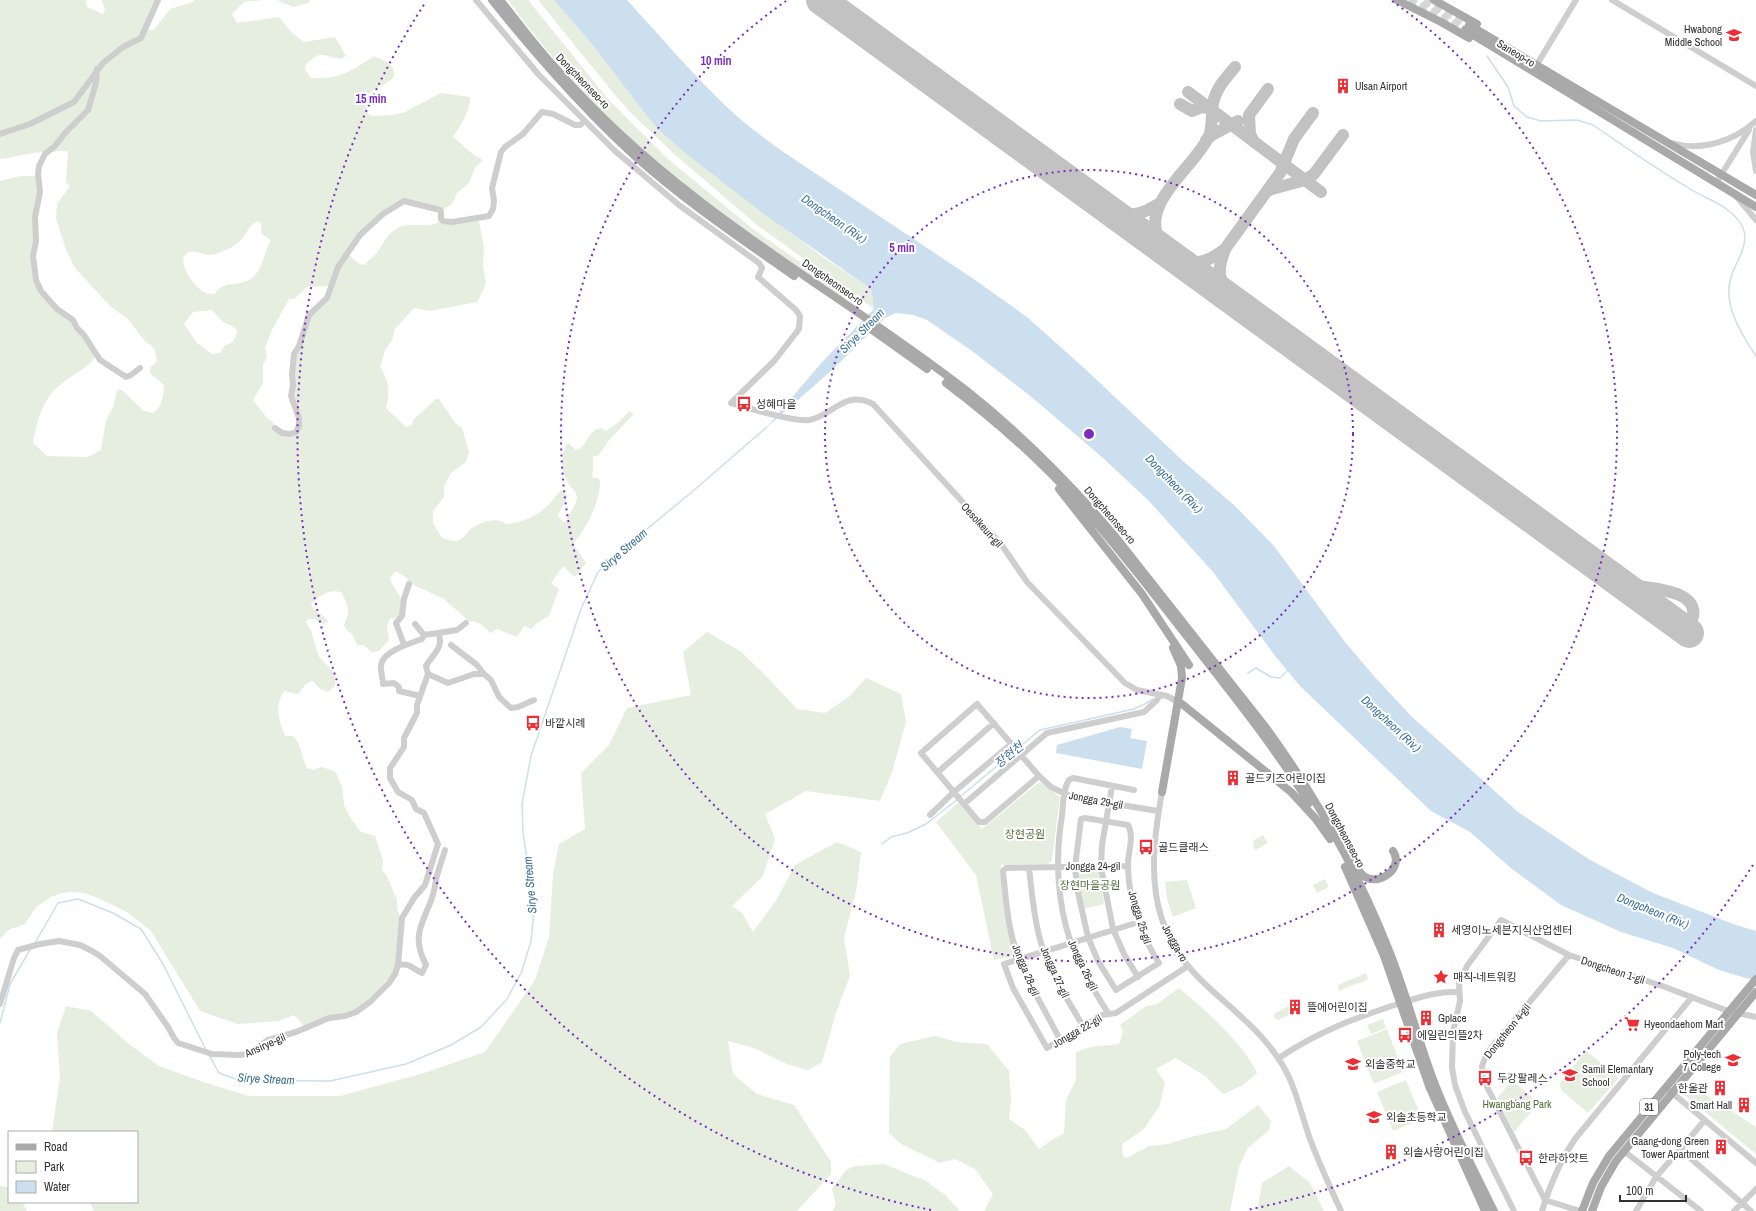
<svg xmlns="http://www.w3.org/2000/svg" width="1756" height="1211" viewBox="0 0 1756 1211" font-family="'Archivo Narrow','Noto Sans KR',sans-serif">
	<rect width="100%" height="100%" fill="#fff"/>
	<path fill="#e6eedf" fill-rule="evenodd" d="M0,0H87L86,3L87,7L103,14L105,9L101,0H157L144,29L154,30L170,9L193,2L195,0H262L244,2L232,14L237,23L279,17L292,33L304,42L335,37L346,56L341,59C322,57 324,48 306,64L305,70L311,78C338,80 352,71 374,56C383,60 397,65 394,77C383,88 371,86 364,102L368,114L373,116L392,115L403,113L441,93L470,97C471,110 460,126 453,137L475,156L481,158L482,161L475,168L469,183L457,193L452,204L442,211L408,200H402C373,220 345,243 334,278C333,281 331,282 330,286L307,287L294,299H289L272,330L265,348L267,357L263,365V383L253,400L267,418L273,422L274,429L281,434L291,435L296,434L300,427L301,419L292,396L294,385L293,374L295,357L301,345L309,318L329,297L338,269L348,254L359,264L364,265C368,261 372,258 376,254C383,245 387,233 398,228C412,220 427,231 440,221C453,227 469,216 479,221L484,248L483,264L486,284L477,302L430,311L414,308L394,330C395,335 391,345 386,348L380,367C389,381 390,392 386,408L406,427L412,425L413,420L436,399H439L455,423L462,428L469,452L466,462L451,473L444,486V497L433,511V523L442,538C447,539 453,542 457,541C464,539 466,533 471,529C480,522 497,516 506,524C520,523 536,517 546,507C552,502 556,495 561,490L568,496L558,515V517L564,522L566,521C569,514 576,505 577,498C577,491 571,488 568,483C561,471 560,455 567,444H570L575,450C587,449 586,431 601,428L606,431L620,421L629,411L634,414L610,439L598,456H593V471L592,473L593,478H598L600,480C600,503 587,527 573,544L586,563L575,577L563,566L551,583L559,589L549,616L537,623L531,629L524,626L517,637L497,629L490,633C484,626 479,621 469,621L444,599L412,584L404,576L396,571L390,577L391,582L403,602L401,616L390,619L387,626L389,640L379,651L371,652L364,645H357L352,634L346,629L344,625C351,609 349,607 341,592C328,589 321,595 311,604C313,611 324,614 328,622L324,624L313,619H308L306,622L311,631L319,657L335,673V686L328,692L320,689L313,681H311L305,685L298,694L284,691C274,706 279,721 285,736H293C302,745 301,757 307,768L313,770L321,767L335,771L342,786L344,805L351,819L361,832L375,836L383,860L382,870L387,876L397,900V909L401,920L397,961L393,973L368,1001L355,1010L304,1026L294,1015L279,1021L238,1024L200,1011L151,931L127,912L98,898L84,893L72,892L61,893L51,897L36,907L25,924L8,930L0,939V181L20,176H37L39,192L34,219V248L32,255L37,285L52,305L73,321L76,329L83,336L96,356C87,370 72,374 60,385C42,399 37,422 33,443L47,456L88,457L101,450L106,420L113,407L117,390H122L144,411L153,413C163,405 163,397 164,385L150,373V368L157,361L154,348L144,340L127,318L111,307L75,268L66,250L56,218L57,204L70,186L66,182L68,152C61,149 57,152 50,152C33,151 17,157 0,159ZM258,221L261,224L262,234L271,240C263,253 264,268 252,278C241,287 222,280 215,294C212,294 209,294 206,293C196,290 176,263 186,254C192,248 202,255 209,255C213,255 218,254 221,252C228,249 237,245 242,239C248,232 248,225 258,221ZM212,310L223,322L230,325L238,330L233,342L224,346L220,353L212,354L197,343L184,324L193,312Z
		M277,0H310L308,3L293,7Z
		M508,0H528L608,99L668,159L753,229L832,285L848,302C798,267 748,232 700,196C627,141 561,74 508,0Z
		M538,0H554L591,43L650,120L661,132L820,255L871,289L874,309L757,225L673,153L631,113L615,95Z
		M707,632L740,651L766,676L797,709L825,713L850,696L866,678L901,694L906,722L892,772L880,801L806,791L765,814L775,839L763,876L732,906L742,913L753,932L777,899L795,865L837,842L861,852L857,887L844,938L850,976L836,1013L822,1062L808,1070L787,1064L754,1048L728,1041L733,1074L757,1094L794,1105L831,1162V1174L797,1211H94L90,1202H137V1132H52L60,1076L57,1033L66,1006L91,1011L129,1044L159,1066L203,1082L249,1096H340L424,1073L485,1052L535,980L549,937L553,874L559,844L585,829L581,773L609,745L627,708L691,695L683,652Z
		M1038,783H1041L1060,797L1052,861L1048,864L1001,865L1005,911L1015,955L994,960L976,875L936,822L959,802L982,829Z
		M1263,835L1268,843L1255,850L1253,846L1254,840Z
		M1080,869L1096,870L1100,873L1104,904L1083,909C1081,898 1074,879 1080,869Z
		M1325,879L1329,887L1317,893L1313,885Z
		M1187,880L1196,908L1173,917L1167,899L1165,882Z
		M1366,973L1368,979L1359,984L1357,981L1358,983L1339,991L1338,985Z
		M1179,988C1204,1009 1243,1043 1257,1073L1243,1085L1223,1094L1205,1076L1176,1058L1156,1069L1165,1083L1160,1105L1144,1129L1122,1144L1123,1156L1127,1158L1149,1146L1168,1144L1191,1137L1226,1129L1258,1105L1271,1121L1269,1130L1247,1149L1239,1167L1230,1211H984L993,1194L975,1169L955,1159L940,1163L901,1144L889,1133L890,1057L900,1044L935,1036L957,1042L987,1044L1009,1071L1011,1101L1009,1119L1025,1130L1039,1149L1052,1140L1064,1133L1066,1100L1076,1080V1052L1091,1047L1119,1044L1123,1031L1120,1025L1146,1006L1157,1004Z
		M1288,1006L1292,1014L1278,1020L1274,1018V1014Z
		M1383,1019L1386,1028L1371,1034L1367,1025Z
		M1387,1029L1403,1072L1374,1084L1357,1041Z
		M1586,1051L1617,1076L1618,1079L1588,1113L1561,1090L1560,1083Z
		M1406,1080L1422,1119L1393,1131L1377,1092Z
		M1514,1082L1539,1103L1514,1132L1498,1101V1097L1510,1083Z
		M1692,1086L1756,1127V1154L1682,1093L1687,1087Z
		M884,1164L926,1181L945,1195L960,1211H832L836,1204L832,1189L846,1170L855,1166Z
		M1289,1166L1310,1183L1324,1211H1257L1262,1183Z
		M0,1186L9,1187V1202H22L27,1211H0Z"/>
	<path fill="#cbdfee" d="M554,0H627C661,37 693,75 729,109C746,125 764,138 782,151L975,280L1027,317L1084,368L1183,461L1235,506L1274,546L1345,642L1373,675L1411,716L1518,812L1590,860L1653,893L1736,925L1756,931V981L1719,970L1673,948L1621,932L1561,905L1512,869L1470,832L1431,811L1300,686L1276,657L1213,572L1149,501L1103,458L1034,399L972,351L927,320L913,315L896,313L885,318L832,370L766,428L823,361L874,309L871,289L764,214L689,156L661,132L650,120L591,43Z
		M1120,727L1132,729L1130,738L1147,741L1142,769L1056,753L1057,745Z"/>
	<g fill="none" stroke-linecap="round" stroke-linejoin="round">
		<path stroke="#cbdfee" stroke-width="1.5" d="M1487,56L1508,87L1514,106L1527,117L1541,121L1577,120L1593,125C1624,146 1655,168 1687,187C1699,195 1713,200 1725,208C1732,213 1742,221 1744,231C1748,245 1737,261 1732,274C1721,302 1741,334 1756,356
			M1248,673L1256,668L1271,677L1280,678L1288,670
			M1017,749L1040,730L1134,709L1145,704L1153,699
			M961,796L1015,751
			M882,844L891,837L907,833L926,824L958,799
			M35,943L58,903L78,899L113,913L141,929L163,964L206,1050
			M0,1023L10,984L31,948
			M209,1055L219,1073L238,1080L330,1081L406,1064L451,1045L481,1027L507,999L522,971L531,941L534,910L523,832L522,804L531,756L581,609L598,572L618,553L693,491L767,427"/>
		<path stroke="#c2c2c2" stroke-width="12" d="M1235,67C1226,78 1216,88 1213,103C1211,113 1213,126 1209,136C1195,167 1140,202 1159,240C1164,250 1171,255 1181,259C1197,267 1212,259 1225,249L1280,173L1294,139L1313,113
			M1188,92L1321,192
			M1180,104L1192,111L1202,107L1208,108
			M1206,140L1212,135L1238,121
			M1254,142L1250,134L1249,115L1268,89
			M1267,191L1272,189L1305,180L1314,174L1343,135
			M1107,208C1129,218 1140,216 1160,203
			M1225,250C1216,271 1219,280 1231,299
			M1610,575C1618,580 1624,583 1632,585C1650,589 1702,589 1692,620C1691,626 1688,629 1683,631C1668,635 1663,621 1655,612C1650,606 1644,600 1638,595"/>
		<path stroke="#c2c2c2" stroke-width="30" d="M821,0L1689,633"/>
		<path stroke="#d6d6d6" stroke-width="8" stroke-dasharray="8 4" stroke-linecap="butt" d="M1409,0L1465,30
			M1424,0L1469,25"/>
		<path stroke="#cecece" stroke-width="6" d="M476,0L539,75L615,151L679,205L759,263L762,268L758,277L796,310L800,316L799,329L775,360L731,403C748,408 793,422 809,420C833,416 844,389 873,404L1001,544L1027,582L1125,683L1137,690L1167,696L1178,702
			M1612,0L1756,86
			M1539,61L1576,0
			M97,69L96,83L88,110L65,133L55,146L45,154L39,166L38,174L40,192L35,217L36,241L33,256L36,280L41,291L57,309L73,320L77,328L84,335L100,360L126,377L131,375L140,368
			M1756,130L1753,152L1756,171
			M0,134L30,124L74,102L103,63L123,47L141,38L158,0
			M1672,143C1701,152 1734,141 1756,121
			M1716,183L1749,130
			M1736,196L1756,220
			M275,428L282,433L290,434L296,432L299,426V418L291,396L293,385L292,374L294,354L299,346L309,315L327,298L338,267L360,235L383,214L404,201L440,210L441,212V219L443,221L452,222L489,216L493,209L494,201L492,188L501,152L505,147L523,134L542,112L553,114L575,125H580L585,121
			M415,624L424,635
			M438,633L457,630L466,623
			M404,645L396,623L402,616L404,599L409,584
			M451,645L477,665L484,674
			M428,674L448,683L474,674H484L491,680L499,697L511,708L518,707L534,700
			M938,772L994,723
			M1039,776L985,822H979L921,753L977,704L1039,776L1051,787L1072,797L1158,811
			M1112,786L1102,845L1101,867L1113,929L1124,954L1138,977
			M1162,792C1149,865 1145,928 1204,983C1229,1007 1258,1028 1278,1058C1295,1082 1300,1111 1310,1139C1319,1163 1330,1187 1341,1211
			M964,804L1047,733L1144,712L1157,700L1160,695
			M930,815L954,792L1011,744
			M1085,818L1128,825C1135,838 1127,853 1128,867C1129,901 1141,935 1159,963L1116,990L1098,961L1088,937L1083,915L1077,888L1075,867L1081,819Z
			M1029,868C1032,894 1035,928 1044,952C1053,978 1069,1002 1083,1026
			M1139,922L1004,964L1013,988L1047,1048L1102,1015L1116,1013L1188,966
			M1569,955L1487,1053L1482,1066L1483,1079L1545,1200L1580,1211
			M398,965C411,963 411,968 422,973L426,965C411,936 422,925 432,898C434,892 435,886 436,880C438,870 442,860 445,850
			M0,1004L14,958L18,950L40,944L59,941L80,945L92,951L100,956L145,994L168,1027L174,1038L178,1043L212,1054L240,1055L248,1054L268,1040L296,1032L329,1018L345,1016L356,1012L370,1002L389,983L395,974L398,965L402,918L414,898L425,885L438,844L424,813L416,809L412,800L398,792L390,778V768L404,747V738L417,713V705L428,674L426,666C432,655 445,647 438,633L424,635L422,639C411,643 383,651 381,665C380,671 383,677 383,684L394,683L399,687V691L420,696
			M1108,1013C1094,991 1080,968 1071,943C1057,903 1055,857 1062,816C1063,805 1063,789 1069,780L1073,778L1134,790
			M1060,1040C1047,1013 1031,989 1020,961C1008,933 1006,901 1003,871L1006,868L1128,866
			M1279,1058C1317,1032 1357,1017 1401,1003C1421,997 1438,991 1458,992
			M1670,1091L1756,1163
			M1680,1149L1751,1211
			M1624,1151L1701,1211
			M1514,1211L1465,1112L1455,1085L1452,1067L1453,1032L1460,1001L1459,983L1467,966L1501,920L1569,955L1665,987L1728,1011L1756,1017
			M1542,1211C1550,1185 1560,1161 1575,1139L1692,997
			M1636,1211L1656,1177L1705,1120
			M1734,1211L1756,1189"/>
		<path stroke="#a9a9a9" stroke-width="8" d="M492,0C537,56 583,109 636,157C685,201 740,238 794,276
			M500,0C517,21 533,43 552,64C595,113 644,158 696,198C783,266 880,323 967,391C1021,434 1069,482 1114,535L1267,729C1317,798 1359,874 1390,953C1407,996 1418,1040 1434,1082C1451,1126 1473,1169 1494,1211
			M1397,0L1441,22L1469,38
			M1434,0L1477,24
			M1469,25L1756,195
			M1465,30L1756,207
			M868,327L927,369
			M946,383C995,420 1043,462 1084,509C1120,549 1153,593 1186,635C1229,690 1273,744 1309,803
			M1059,489L1142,594L1189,665
			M1182,704L1291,792L1315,818L1330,839
			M1162,792L1182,678L1181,666L1173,648
			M1353,862C1357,867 1360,874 1365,877C1381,886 1404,867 1393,851
			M1345,867L1384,956L1429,1086L1485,1211
			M1582,1211L1593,1183L1609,1156L1756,979
			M1592,1211L1601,1187L1616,1161L1756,992"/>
	</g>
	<g fill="none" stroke="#7b2cbf" stroke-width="2" stroke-dasharray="2 4">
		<circle cx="1089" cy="434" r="264"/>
		<path d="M1392 1A528 528 0 1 1 786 1"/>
		<path d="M1753 865A792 792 0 0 1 1247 1210M931 1210A792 792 0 0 1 425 3"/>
	</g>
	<defs>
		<symbol id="school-bare" viewBox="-9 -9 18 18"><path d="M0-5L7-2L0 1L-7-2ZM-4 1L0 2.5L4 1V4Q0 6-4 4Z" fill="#eb2f35" stroke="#fff" stroke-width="2.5" paint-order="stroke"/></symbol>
		<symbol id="building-bare" viewBox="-9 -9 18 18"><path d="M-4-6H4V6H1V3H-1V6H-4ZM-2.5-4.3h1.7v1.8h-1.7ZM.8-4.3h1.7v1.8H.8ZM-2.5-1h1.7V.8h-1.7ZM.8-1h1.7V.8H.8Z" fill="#eb2f35" stroke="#fff" stroke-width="2.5" paint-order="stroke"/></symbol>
		<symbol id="bus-bare" viewBox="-9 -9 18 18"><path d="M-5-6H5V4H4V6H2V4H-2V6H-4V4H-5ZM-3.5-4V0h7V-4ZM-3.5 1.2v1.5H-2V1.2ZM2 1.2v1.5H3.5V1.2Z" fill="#eb2f35" stroke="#fff" stroke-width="2.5" paint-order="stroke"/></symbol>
		<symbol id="sight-bare" viewBox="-9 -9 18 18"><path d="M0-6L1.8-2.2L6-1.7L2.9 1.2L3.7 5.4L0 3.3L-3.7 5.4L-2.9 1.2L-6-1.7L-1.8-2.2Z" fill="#eb2f35" stroke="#fff" stroke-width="2.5" paint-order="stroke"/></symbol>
		<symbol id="supermarket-bare" viewBox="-9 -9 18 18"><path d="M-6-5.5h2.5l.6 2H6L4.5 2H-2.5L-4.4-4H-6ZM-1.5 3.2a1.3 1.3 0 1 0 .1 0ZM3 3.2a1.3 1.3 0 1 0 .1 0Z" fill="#eb2f35" stroke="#fff" stroke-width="2.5" paint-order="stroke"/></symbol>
		<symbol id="university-bare" viewBox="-9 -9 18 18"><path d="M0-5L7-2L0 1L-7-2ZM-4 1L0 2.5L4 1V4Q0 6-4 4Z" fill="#eb2f35" stroke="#fff" stroke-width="2.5" paint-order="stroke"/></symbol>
	</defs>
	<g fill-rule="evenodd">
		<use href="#school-bare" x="1723" y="24" width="22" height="22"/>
		<use href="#building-bare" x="1332" y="75" width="22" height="22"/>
		<use href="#bus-bare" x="733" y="393" width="22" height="22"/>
		<use href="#bus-bare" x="522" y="712" width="22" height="22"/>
		<use href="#building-bare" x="1222" y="767" width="22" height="22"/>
		<use href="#bus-bare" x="1135" y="836" width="22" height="22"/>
		<use href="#building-bare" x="1428" y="919" width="22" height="22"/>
		<use href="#sight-bare" x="1430" y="966" width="22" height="22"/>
		<use href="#building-bare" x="1284" y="996" width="22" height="22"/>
		<use href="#building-bare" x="1415" y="1007" width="22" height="22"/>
		<use href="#supermarket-bare" x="1621" y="1013" width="22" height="22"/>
		<use href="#bus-bare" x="1394" y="1024" width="22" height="22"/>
		<use href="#university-bare" x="1722" y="1049" width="22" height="22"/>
		<use href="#school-bare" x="1342" y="1053" width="22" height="22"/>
		<use href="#school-bare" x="1559" y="1064" width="22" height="22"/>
		<use href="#bus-bare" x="1474" y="1067" width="22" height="22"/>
		<use href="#building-bare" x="1709" y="1077" width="22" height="22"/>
		<use href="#building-bare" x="1733" y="1094" width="22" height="22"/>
		<use href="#school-bare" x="1363" y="1106" width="22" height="22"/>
		<use href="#building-bare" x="1710" y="1136" width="22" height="22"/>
		<use href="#building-bare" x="1380" y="1141" width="22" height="22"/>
		<use href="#bus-bare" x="1515" y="1147" width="22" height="22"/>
	</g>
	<g text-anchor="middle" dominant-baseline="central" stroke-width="4" stroke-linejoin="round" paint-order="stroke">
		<rect fill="#fff" stroke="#6f6f6f" stroke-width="1" x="1640" y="1099" width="18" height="16" rx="3"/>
		<g font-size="10" font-weight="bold" fill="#313131">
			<text x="1649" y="1107">31</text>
		</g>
		<g font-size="11" fill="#313131" stroke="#fff" text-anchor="start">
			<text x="1722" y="29" text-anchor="end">Hwabong<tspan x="1722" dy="13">Middle School</tspan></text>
			<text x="1355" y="86">Ulsan Airport</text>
			<text x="756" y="404">성혜마을</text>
			<text x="545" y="723">바깥시례</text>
			<text x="1245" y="778">골드키즈어린이집</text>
			<text x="1158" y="847">골드클래스</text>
			<text x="1451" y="930">세영이노세븐지식산업센터</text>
			<text x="1453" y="977">매직-네트워킹</text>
			<text x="1307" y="1007">뜰에어린이집</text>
			<text x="1438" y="1018">Gplace</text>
			<text x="1644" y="1024">Hyeondaehom Mart</text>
			<text x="1417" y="1035">에일린의뜰2차</text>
			<text x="1721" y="1054" text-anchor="end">Poly-tech<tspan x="1721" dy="13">7 College</tspan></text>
			<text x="1365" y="1064">외솔중학교</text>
			<text x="1582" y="1069">Samil Elemantary<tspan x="1582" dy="13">School</tspan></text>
			<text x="1497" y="1078">두강팔레스</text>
			<text x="1708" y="1088" text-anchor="end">한울관</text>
			<text x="1732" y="1105" text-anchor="end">Smart Hall</text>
			<text x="1386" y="1117">외솔초등학교</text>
			<text x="1709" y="1141" text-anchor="end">Gaang-dong Green<tspan x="1709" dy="13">Tower Apartment</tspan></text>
			<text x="1403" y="1152">외솔사랑어린이집</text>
			<text x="1538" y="1158">한라하얏트</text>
		</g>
		<g font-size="11" fill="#313131" stroke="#fff">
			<text transform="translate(1516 53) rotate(31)">Saneop-ro</text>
			<text transform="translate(583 81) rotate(46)">Dongcheonseo-ro</text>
			<text transform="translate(833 282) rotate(35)">Dongcheonseo-ro</text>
			<text transform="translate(1110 515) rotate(49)">Dongcheonseo-ro</text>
			<text transform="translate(982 525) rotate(48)">Oesolkeun-gil</text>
			<text transform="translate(1096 800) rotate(11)">Jongga 29-gil</text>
			<text transform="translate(1345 835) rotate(62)">Dongcheonseo-ro</text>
			<text x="1093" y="866">Jongga 24-gil</text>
			<text transform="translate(1140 917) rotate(73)">Jongga 25-gil</text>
			<text transform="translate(1175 943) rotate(61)">Jongga-ro</text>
			<text transform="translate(1083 965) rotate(65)">Jongga 26-gil</text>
			<text transform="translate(1026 970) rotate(68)">Jongga 28-gil</text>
			<text transform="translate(1613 970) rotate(18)">Dongcheon 1-gil</text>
			<text transform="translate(1055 972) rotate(66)">Jongga 27-gil</text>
			<text transform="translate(1077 1031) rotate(-30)">Jongga 22-gil</text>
			<text transform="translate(1507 1031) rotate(-51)">Dongcheon 4-gil</text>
			<text transform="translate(265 1045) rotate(-24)">Ansirye-gil</text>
		</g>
		<g font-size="11" fill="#516f3c" stroke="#fff">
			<text x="1025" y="834">장현공원</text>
			<text x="1090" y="885">장현마을공원</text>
			<text x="1517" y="1104">Hwangbang Park</text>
		</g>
		<g font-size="12" font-style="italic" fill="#3b6f97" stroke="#fff">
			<text transform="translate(834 219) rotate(35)">Dongcheon (Riv.)</text>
			<text transform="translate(862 331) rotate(-45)">Sirye Stream</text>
			<text transform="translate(1174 484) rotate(46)">Dongcheon (Riv.)</text>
			<text transform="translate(624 550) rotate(-41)">Sirye Stream</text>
			<text transform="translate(1391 724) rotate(43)">Dongcheon (Riv.)</text>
			<text transform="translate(1009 755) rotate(-39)">장현천</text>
			<text transform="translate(530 885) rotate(-95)">Sirye Stream</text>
			<text transform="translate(1653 911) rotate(22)">Dongcheon (Riv.)</text>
			<text transform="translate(266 1079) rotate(3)">Sirye Stream</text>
		</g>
	</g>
	<circle cx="1089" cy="434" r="6" fill="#7b2cbf" stroke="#fff" stroke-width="2"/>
	<g font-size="12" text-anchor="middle" font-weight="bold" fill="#7b2cbf" stroke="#fff" stroke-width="4" stroke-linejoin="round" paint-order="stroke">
		<text x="716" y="65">10 min</text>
		<text x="371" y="103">15 min</text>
		<text x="902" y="252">5 min</text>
	</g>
	<rect x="8" y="1131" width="130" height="72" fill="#ffffff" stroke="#adadad"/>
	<rect x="16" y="1144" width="20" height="6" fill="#a9a9a9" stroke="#adadad"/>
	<text x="44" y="1151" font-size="12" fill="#313131">Road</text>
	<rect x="16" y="1161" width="20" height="12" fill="#e6eedf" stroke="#adadad"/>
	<text x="44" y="1171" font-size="12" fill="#313131">Park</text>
	<rect x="16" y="1181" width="20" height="12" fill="#cbdfee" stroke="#adadad"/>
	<text x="44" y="1191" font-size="12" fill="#313131">Water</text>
	<path d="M1620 1195v6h66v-6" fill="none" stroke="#313131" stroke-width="2"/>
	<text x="1626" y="1195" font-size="12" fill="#313131" stroke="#ffffff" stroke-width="3" paint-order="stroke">100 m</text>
</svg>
